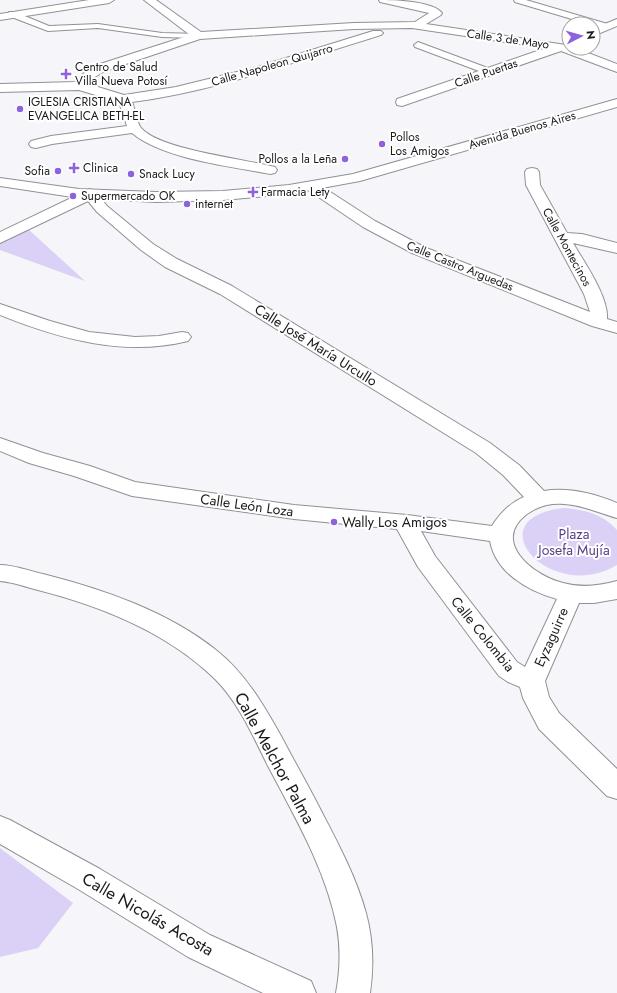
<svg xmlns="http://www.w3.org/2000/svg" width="617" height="993" viewBox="0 0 617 993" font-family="Jost,sans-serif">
	<rect width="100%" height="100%" fill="#f6f5fa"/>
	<path fill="#dbd0f6" d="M28,229L85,281L0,250V244Z
		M564,508C585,510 603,514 617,530V565C551,605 473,518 564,508Z
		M0,848L73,903L38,948L0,957Z"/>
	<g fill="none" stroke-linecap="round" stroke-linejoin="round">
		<defs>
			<path id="service" d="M514,0H526L611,25L612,27L608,29H605L515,2Z
				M9,12H15L49,26L98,24L162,33L199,34L203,36L199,38L162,37L98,28L48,31L9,16Z
				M418,42L493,70L494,72L490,75L487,74L415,47L414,45Z"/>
			<path id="minor" d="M89,0H114L109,3L0,20V14Z
				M144,0H156L201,32L354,23L415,22L429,13L380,2L379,0C393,0 433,1 442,13L441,15L426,24L566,45L569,46V48H575L617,64V72L561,51L402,106L397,105L396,102L397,99L546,48L412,28L354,29L200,39L105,71L93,78L88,84L124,95L176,87L257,67L373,31H381L383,33L381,35C298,60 218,91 132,102C135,109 136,121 141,128C160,150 245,159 275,167L277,170L275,173L270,174C230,166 163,159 132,133L52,144L36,148L31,147L29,144L31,141L51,136L127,126L119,102L79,90L0,92V84L76,82L85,72L97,65L190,35Z
				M617,19V26L593,36V29Z
				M532,168L537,169L539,172L540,185L567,233L582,234L617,243V253L573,243C584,262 609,297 607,319L617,322V333L592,326L412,253L363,227L308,190L306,187L308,184L313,183L318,184L375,221L424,247L590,312L584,294L526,185L525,172L527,169Z
				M90,189L95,191L107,206L153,244L177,259L232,286L490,443L519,465L544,491C568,487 595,494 617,503V518C599,513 583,505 564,504C550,503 538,506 527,514C490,542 534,576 563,583C581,588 599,586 617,581V599L594,603H579L545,681L549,697L559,713L617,769V799L607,796L539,729L523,698L520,687L508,682L499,676L418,567L397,529L294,519L132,496L74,476L29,463L0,451V438L43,453L90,466L135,482L294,505L407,515L492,526C500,513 510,503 524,497L503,475L476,453L220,294L165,267L141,250L97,212L88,201L0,243V232ZM421,531L490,541C496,573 528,591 557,599L525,667L517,662L435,556Z
				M0,304L50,321L89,332L135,337L159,336L182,332L188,333L191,337L188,341C124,357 60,339 0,315Z
				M0,565C14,565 29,571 43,574C102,589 167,611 216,650C245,673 263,704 281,736C292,757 304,778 315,799C334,836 355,873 366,913C373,939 374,966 370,993H336C340,971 341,949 337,927C326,870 295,817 268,766C253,736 239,703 215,679C168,633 101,606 38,590C26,587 13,582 0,581Z
				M0,816L10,820L100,869L210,935L311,981L316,993H263L188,957L78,889L0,844Z"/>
			<path id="primary" d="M617,99V107L360,181L289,194L223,200L156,202L79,198L0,186V178L79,189L156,192L223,191L289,185L353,174Z"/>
		</defs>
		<use href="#service" stroke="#919094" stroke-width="2"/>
		<use href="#minor" stroke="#919094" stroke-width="2"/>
		<use href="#primary" stroke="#919094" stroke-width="2"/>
		<use href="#service" fill="#fff" fill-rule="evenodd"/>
		<use href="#minor" fill="#fff" fill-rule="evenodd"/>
		<use href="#primary" fill="#fff" fill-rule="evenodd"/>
	</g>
	<g fill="#8e62dc" stroke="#fff" stroke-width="1.5">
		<path d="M64 68h4v4h4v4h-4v4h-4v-4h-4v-4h4z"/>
		<circle cx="20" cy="109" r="4"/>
		<circle cx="382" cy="144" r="4"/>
		<circle cx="345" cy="159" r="4"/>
		<path d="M72 162h4v4h4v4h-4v4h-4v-4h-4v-4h4z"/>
		<circle cx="58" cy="171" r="4"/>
		<circle cx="131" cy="174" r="4"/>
		<path d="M251 186h4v4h4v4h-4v4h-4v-4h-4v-4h4z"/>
		<circle cx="73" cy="196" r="4"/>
		<circle cx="187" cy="204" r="4"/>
		<circle cx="334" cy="522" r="4"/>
	</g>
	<g text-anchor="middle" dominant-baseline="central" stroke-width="4" stroke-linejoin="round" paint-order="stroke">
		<g font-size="12" fill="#1a1a1c" stroke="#fff">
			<text transform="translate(508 39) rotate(8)">Calle 3 de Mayo</text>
			<text transform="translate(272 65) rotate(-16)">Calle Napoleon Quijarro</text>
			<text transform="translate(486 73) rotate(-19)">Calle Puertas</text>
			<text transform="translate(522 130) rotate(-16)">Avenida Buenos Aires</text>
			<text transform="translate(567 247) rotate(61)">Calle Montecinos</text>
			<text transform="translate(460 266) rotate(22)">Calle Castro Arguedas</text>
		</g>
		<g font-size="12" fill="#1a1a1c" stroke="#fff" text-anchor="start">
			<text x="75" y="67">Centro de Salud<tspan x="75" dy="14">Villa Nueva Potosí</tspan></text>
			<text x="28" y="102">IGLESIA CRISTIANA<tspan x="28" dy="14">EVANGELICA BETH-EL</tspan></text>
			<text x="390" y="137">Pollos<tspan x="390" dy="14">Los Amigos</tspan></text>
			<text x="337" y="159" text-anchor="end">Pollos a la Leña</text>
			<text x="83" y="168">Clinica</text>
			<text x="50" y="171" text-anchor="end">Sofia</text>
			<text x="139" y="174">Snack Lucy</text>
			<text x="261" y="192">Farmacia Lety</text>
			<text x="81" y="196">Supermercado OK</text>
			<text x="195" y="204">internet</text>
		</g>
		<g font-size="14" fill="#1a1a1c" stroke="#fff">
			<text transform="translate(316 345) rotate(32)">Calle José María Urcullo</text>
			<text transform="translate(247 505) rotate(8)">Calle León Loza</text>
			<text transform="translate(483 634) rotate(51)">Calle Colombia</text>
			<text transform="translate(551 637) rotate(-66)">Eyzaguirre</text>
		</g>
		<g font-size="14" fill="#1a1a1c" stroke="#fff" text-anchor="start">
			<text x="342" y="522">Wally Los Amigos</text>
		</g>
		<g font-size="14" fill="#5a408a" stroke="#fff">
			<text x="574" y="534">Plaza<tspan x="574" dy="16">Josefa Mujía</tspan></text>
		</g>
		<g font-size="17" fill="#1a1a1c" stroke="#fff">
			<text transform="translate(275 758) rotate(61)">Calle Melchor Palma</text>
			<text transform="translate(148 914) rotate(30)">Calle Nicolás Acosta</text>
		</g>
	</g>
	<g transform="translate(581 36) rotate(84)"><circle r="19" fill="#ffffff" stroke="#a3a3a4"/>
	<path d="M0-3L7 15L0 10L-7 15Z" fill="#8e62dc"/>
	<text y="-6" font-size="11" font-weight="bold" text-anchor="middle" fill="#1a1a1c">N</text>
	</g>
</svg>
